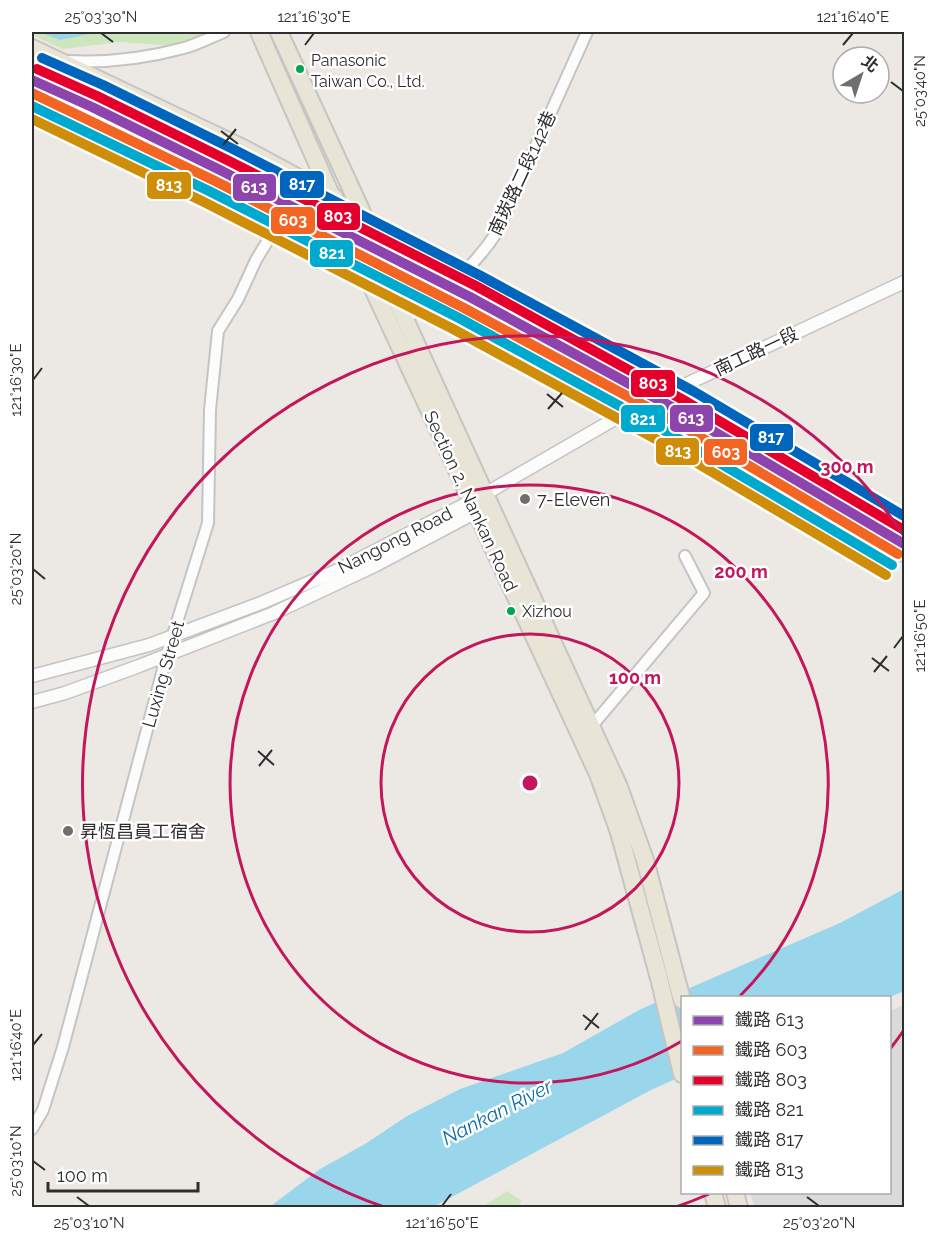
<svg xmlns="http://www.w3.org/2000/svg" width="936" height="1239" viewBox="0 0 936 1239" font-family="Raleway,'Noto Sans TC',sans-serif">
	<rect width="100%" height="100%" fill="#ece8e4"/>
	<path fill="#dcd9db" d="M904,1005V1207H755L750,1193L890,1192V1011Z"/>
	<path fill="#cee6be" d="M32,32H216L187,47L120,42L63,49L32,35Z
		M507,1191L522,1201L517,1207H482Z"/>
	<path fill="#99d6ec" d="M39,32H100L60,40Z
		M904,889V991L888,998H682V1076L651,1090L433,1207L268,1208L320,1169L365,1144L407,1116L460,1089L563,1053L641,1009L840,923Z"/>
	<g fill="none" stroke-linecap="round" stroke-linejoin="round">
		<defs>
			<path id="minor" d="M67,61C105,63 147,58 184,48C198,44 211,37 224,32
				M405,319C442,294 472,270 497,232L587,32
				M643,404L819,504L904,556
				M591,727L704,593L685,556
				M32,1129L43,1110L63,1047L167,654L208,523L210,410L218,331L238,299L256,260L279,222"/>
			<path id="tertiary" d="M32,676L149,645L261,603L336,571L485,494L625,413L904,282
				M32,702L65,693L139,666L274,613L376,565L476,512L479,506"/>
			<path id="primary" d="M259,32L362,265L598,774L619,832L659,978L682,1074
				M279,32L361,210L377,258L619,787L645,860L682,1000
				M32,48L243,148L334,197
				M32,64L234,159L343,214
				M32,90L276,209
				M32,104L365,266
				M713,1192L717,1208
				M735,1192L739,1208"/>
		</defs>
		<use href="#minor" stroke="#c5c4c5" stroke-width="14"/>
		<use href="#tertiary" stroke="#c5c4c5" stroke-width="15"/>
		<use href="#primary" stroke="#c6c5c4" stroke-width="20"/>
		<use href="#minor" stroke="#fcfcfb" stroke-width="10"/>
		<use href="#tertiary" stroke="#fcfcfb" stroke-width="12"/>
		<use href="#primary" stroke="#e8e4d6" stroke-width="16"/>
		<defs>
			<path id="rail-1" d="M32,80L92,107L220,170L470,297L681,412L904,544"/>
			<path id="rail-2" d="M32,93L215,181L464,308L675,422L898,554"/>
			<path id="rail-3" d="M37,69L97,96L225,159L476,286L687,402L904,530"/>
			<path id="rail-4" d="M32,106L209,191L459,318L669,433L892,565"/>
			<path id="rail-5" d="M42,58L103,85L231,148L481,276L693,391L904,516"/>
			<path id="rail-6" d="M32,119L204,202L453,329L663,443L886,575"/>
		</defs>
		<use href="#rail-1" stroke="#fff" stroke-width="15"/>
		<use href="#rail-2" stroke="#fff" stroke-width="15"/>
		<use href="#rail-3" stroke="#fff" stroke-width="15"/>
		<use href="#rail-4" stroke="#fff" stroke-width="15"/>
		<use href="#rail-5" stroke="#fff" stroke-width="15"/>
		<use href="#rail-6" stroke="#fff" stroke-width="15"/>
		<use href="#rail-1" stroke="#8e44ad" stroke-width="10"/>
		<use href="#rail-2" stroke="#f26522" stroke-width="10"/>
		<use href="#rail-3" stroke="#e4002b" stroke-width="10"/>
		<use href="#rail-4" stroke="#00a9ce" stroke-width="10"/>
		<use href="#rail-5" stroke="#0065bd" stroke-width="10"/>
		<use href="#rail-6" stroke="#cf8e09" stroke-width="10"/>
	</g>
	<path fill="none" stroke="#2e2e2e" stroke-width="2" d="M101,33L113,42M305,45L314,33M843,45L853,33M891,82L903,91M221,131L238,144M223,145L236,129M33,380L42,368M547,394L563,407M548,409L562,393M33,569L45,579M894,648L903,636M872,658L889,671M874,672L887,656M258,751L274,765M259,766L272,750M583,1015L599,1028M585,1030L598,1013M33,1045L42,1034M33,1161L45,1170M77,1197L89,1206M807,1197L819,1206M442,1206L451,1194"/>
	<g fill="none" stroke="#c2185b" stroke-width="3">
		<circle cx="530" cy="783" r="149"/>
		<path d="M682 1041A299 299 0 1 1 740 996"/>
		<path d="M904 1030A448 448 0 0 1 890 1049M709 1194A448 448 0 0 1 676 1207M384 1207A448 448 0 1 1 904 536"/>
	</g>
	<g fill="#00a651" stroke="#fff" stroke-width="2">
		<circle cx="300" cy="69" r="5"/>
		<circle cx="511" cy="611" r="5"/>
	</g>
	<g fill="#706f6e" stroke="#fff" stroke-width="2">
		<circle cx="525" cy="499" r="6"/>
		<circle cx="68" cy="831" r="6"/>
	</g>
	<g text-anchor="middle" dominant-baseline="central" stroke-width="5" stroke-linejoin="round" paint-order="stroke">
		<g font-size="16" fill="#2e2e2e" stroke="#fff" text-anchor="start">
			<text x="311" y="60">Panasonic<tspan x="311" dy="21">Taiwan Co., Ltd.</tspan></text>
			<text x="522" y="611">Xizhou</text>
		</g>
		<g font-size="18" fill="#2e2e2e" stroke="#fff">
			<text transform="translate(522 173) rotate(-65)">南崁路二段142巷</text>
			<text transform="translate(756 351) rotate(-25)">南工路一段</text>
			<text transform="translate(471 501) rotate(65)">Section 2, Nankan Road</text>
			<text transform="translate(395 540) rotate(-27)">Nangong Road</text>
			<text transform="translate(163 674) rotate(-74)">Luxing Street</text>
		</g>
		<g font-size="18" fill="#2e2e2e" stroke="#fff" text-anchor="start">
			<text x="537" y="499">7-Eleven</text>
			<text x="80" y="831">昇恆昌員工宿舍</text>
		</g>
		<g font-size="20" font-style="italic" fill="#0d6fa3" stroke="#fff">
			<text transform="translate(497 1112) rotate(-27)">Nankan River</text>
		</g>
	</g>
	<circle cx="530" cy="783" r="9" fill="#c2185b" stroke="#fff" stroke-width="3"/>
	<g font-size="18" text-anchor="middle" font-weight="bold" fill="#c2185b" stroke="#fff" stroke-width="5" stroke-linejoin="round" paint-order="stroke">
		<text x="847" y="473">300 m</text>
		<text x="741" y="578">200 m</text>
		<text x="635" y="684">100 m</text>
	</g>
	<g stroke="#fff" stroke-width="2">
		<rect x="279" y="170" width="46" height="29" rx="6" fill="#0065bd"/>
		<rect x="146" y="171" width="46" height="29" rx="6" fill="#cf8e09"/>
		<rect x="232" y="173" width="45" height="29" rx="6" fill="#8e44ad"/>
		<rect x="316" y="202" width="45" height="29" rx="6" fill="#e4002b"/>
		<rect x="270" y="206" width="46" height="29" rx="6" fill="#f26522"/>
		<rect x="309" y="239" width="45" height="29" rx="6" fill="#00a9ce"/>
		<rect x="630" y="369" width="46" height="29" rx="6" fill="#e4002b"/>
		<rect x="669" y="404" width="45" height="29" rx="6" fill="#8e44ad"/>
		<rect x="620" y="404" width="46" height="29" rx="6" fill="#00a9ce"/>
		<rect x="749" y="423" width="45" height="29" rx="6" fill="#0065bd"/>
		<rect x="655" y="437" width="45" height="29" rx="6" fill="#cf8e09"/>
		<rect x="703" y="438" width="45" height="28" rx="6" fill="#f26522"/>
	</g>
	<g font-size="16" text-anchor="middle" font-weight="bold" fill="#fff">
		<text x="302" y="190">817</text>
		<text x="169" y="191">813</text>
		<text x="254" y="193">613</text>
		<text x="338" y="222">803</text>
		<text x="293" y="226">603</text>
		<text x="332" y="259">821</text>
		<text x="653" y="389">803</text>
		<text x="691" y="424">613</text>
		<text x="643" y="425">821</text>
		<text x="771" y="443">817</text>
		<text x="678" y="457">813</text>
		<text x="726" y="458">603</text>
	</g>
	<rect width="936" height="1239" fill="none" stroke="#ffffff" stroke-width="66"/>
	<rect x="681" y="996" width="210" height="198" fill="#ffffff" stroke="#ababab" stroke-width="1.5"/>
	<rect x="693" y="1016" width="30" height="9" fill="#8e44ad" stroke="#ababab" stroke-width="1.5"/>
	<text x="735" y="1026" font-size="18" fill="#2e2e2e">鐵路 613</text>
	<rect x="693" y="1046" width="30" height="9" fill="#f26522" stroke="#ababab" stroke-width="1.5"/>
	<text x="735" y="1056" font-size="18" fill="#2e2e2e">鐵路 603</text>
	<rect x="693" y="1076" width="30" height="9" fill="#e4002b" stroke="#ababab" stroke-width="1.5"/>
	<text x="735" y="1086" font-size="18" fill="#2e2e2e">鐵路 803</text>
	<rect x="693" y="1106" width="30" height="9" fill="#00a9ce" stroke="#ababab" stroke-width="1.5"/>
	<text x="735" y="1116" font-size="18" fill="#2e2e2e">鐵路 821</text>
	<rect x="693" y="1136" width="30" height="9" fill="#0065bd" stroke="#ababab" stroke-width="1.5"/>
	<text x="735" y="1146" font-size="18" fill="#2e2e2e">鐵路 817</text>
	<rect x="693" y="1166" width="30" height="9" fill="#cf8e09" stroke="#ababab" stroke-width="1.5"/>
	<text x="735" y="1176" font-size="18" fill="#2e2e2e">鐵路 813</text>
	<g transform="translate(861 75) rotate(39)"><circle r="28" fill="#ffffff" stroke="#ababab" stroke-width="1.5"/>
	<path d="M0-4.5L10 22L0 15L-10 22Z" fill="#706f6e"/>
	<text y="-9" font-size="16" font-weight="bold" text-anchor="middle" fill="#2e2e2e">北</text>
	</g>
	<path d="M48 1182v9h150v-9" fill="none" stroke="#2e2e2e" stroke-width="3"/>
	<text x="57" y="1182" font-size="18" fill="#2e2e2e" stroke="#ffffff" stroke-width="4.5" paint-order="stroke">100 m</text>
	<rect x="33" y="33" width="870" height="1173" fill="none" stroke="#2e2e2e" stroke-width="2"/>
	<g font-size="15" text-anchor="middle" fill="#2e2e2e">
		<text x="101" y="22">25°03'30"N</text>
		<text x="314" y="22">121°16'30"E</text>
		<text x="853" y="22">121°16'40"E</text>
		<text transform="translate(920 91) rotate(-90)" y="5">25°03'40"N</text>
		<text transform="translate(16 380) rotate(-90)" y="5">121°16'30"E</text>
		<text transform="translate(16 569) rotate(-90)" y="5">25°03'20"N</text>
		<text transform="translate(920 636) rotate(-90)" y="5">121°16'50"E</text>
		<text transform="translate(16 1045) rotate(-90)" y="5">121°16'40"E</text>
		<text transform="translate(16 1161) rotate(-90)" y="5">25°03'10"N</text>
		<text x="89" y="1228">25°03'10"N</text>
		<text x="442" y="1228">121°16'50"E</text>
		<text x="819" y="1228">25°03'20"N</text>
	</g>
</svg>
